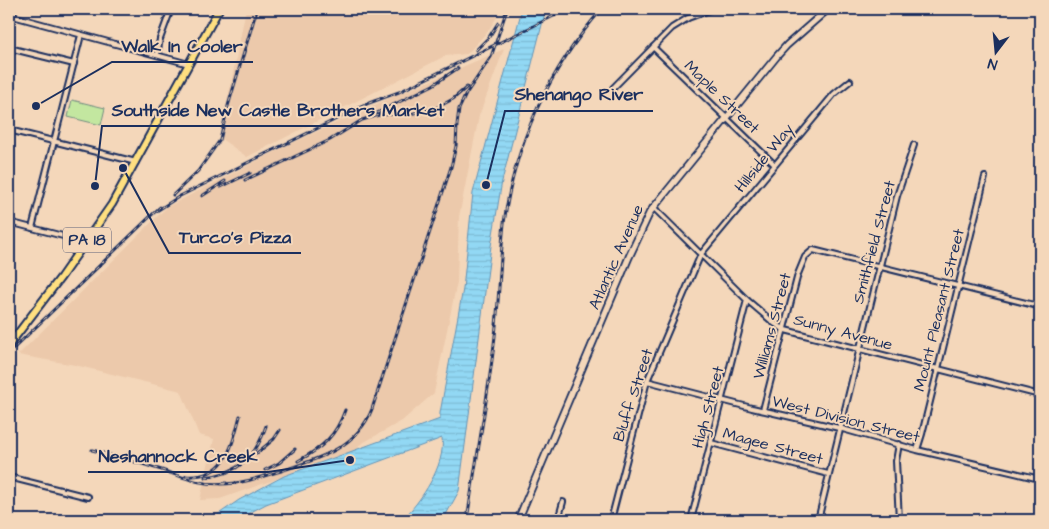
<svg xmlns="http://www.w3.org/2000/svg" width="1049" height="529" viewBox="0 0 1049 529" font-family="'Architects Daughter',sans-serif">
	<defs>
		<pattern id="water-rules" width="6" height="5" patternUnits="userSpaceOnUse" patternTransform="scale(1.25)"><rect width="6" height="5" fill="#92d8f4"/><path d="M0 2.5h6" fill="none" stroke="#7dbad4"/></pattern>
	</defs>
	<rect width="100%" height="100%" fill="#f4d7ba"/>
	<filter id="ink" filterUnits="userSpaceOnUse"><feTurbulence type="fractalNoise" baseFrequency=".02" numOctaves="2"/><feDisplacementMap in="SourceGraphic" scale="10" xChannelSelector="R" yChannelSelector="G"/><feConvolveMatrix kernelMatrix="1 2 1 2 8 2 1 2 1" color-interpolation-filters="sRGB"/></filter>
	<g filter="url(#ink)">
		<path fill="#ecc9ab" d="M246,9H502L488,31L467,54L445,56L247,157L220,138Z
			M504,49L479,116L459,217L457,282L434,393L402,421L359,445L358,450L220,499L200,500L214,439L199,435L181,391L75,365L18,355L167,207L288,145L381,102Z"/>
		<path fill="#c3e7a0" stroke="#6f8b7f" d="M72,100L105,108L101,125L68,117Z"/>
		<path fill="url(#water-rules)" stroke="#6294b8" d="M522,9H546L502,181L491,246L459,491L443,520H402C421,501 446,465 442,438L266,504L236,520H210L239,500L284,476L440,419V413L463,289L473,193Z"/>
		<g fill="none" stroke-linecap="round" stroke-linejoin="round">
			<defs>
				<path id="street" d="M9,15L189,64
					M653,47L775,165
					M9,48L74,64
					M157,55L160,39L171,9
					M613,88L672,28L688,18L712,9
					M9,130L136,162
					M653,207L747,300L774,323L785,330L1040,395
					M9,222L86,242
					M32,228L81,35
					M647,381L752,408L839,428L917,450L1040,479
					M763,410L798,274L805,257L813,250L1038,306
					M711,443L828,474
					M899,444L896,461L899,520
					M917,450L922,434L985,177
					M9,477L88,497
					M558,520L563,502
					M611,520L647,381L701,254L834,94L850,81
					M691,520L747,300
					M818,520L897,196L914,145"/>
				<path id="secondary" d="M518,520L629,257L650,212L777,56L787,45L828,9"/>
				<path id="primary" d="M9,345L61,277L112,204L219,9"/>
			</defs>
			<use href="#street" stroke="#1b2f5e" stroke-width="8"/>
			<use href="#secondary" stroke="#1b2f5e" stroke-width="9"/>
			<use href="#primary" stroke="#1b2f5e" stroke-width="10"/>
			<use href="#street" stroke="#f4d7ba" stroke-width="4"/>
			<use href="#secondary" stroke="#f4d7ba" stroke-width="5.5"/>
			<use href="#primary" stroke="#ffdf80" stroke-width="6"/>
			<defs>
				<path id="rail" d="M476,50L489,37L498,23
					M377,113L433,85L458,68
					M245,180L330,140L362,120L379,115L414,113L436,108L453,99L467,87
					M221,187L250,173
					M173,195L198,171L220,140L228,106L257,9
					M202,196L225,181
					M155,212L180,196L369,103L399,92L568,9
					M9,353L160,207
					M92,450C113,456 134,461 155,468C179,475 201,487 226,483
					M257,453L274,439L280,430
					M298,461C322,448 336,436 345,410
					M265,470L279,463L295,449
					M186,476C226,479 232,446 240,416
					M205,477C238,474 256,457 266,426
					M221,484C242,484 261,477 281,471C318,459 357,448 372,409L451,167L456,146L457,125L459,109L466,94L491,57L507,9
					M467,520C476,459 488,398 495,336C499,299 500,261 504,223C515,143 549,69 602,9"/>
			</defs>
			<use href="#rail" stroke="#1b2f5e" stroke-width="3"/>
			<use href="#rail" stroke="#f4d7ba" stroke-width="1" stroke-dasharray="4" stroke-linecap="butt"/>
		</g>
	</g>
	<g text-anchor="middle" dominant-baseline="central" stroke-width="4" stroke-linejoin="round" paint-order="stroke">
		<rect fill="#f4d7ba" stroke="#5c617a" stroke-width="1" x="63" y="227.5" width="48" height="25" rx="4"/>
		<g font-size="15" font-weight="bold" fill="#1b2f5e">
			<text x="87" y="240">PA 18</text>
		</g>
		<g font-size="16" fill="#1b2f5e" stroke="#f4d7ba">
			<text transform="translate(722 97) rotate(44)">Maple Street</text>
			<text transform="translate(764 158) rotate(-51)">Hillside Way</text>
			<text transform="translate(874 242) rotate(-75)">Smithfield Street</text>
			<text transform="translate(616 257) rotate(-66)">Atlantic Avenue</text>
			<text transform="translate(939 310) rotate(-76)">Mount Pleasant Street</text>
			<text transform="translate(772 326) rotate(-75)">Williams Street</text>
			<text transform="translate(843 332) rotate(15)">Sunny Avenue</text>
			<text transform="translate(633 395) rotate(-72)">Bluff Street</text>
			<text transform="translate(708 407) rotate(-75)">High Street</text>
			<text transform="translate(846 419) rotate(14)">West Division Street</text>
			<text transform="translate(773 446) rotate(15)">Magee Street</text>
		</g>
	</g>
	<path fill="none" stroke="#1b2f5e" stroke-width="2" d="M36 106L112 62H253M486 185L505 111H653M95 186L102 126H454M123 168L169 253H301M350 460L268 472H88"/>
	<g fill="#1b2f5e" stroke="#f4d7ba" stroke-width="2">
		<circle cx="36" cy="106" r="5"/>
		<circle cx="486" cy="185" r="5"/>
		<circle cx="95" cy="186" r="5"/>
		<circle cx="123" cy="168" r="5"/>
		<circle cx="350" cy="460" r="5"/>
	</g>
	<g font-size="18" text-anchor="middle" font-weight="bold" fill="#1b2f5e" stroke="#f4d7ba" stroke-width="4" stroke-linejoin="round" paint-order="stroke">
		<text x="182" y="52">Walk In Cooler</text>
		<text x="579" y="100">Shenango River</text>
		<text x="278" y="116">Southside New Castle Brothers Market</text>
		<text x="235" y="243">Turco's Pizza</text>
		<text x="178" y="462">Neshannock Creek</text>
	</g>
	<rect width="1049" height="529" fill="none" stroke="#f4d7ba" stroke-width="30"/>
	<rect x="15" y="15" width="1019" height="499" fill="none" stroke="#1b2f5e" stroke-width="2" filter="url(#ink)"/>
	<g transform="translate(996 52) rotate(196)" stroke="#f4d7ba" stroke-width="4" paint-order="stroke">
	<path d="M0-4L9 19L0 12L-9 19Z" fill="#1b2f5e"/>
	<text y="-8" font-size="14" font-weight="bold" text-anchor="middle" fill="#1b2f5e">N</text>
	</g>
</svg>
